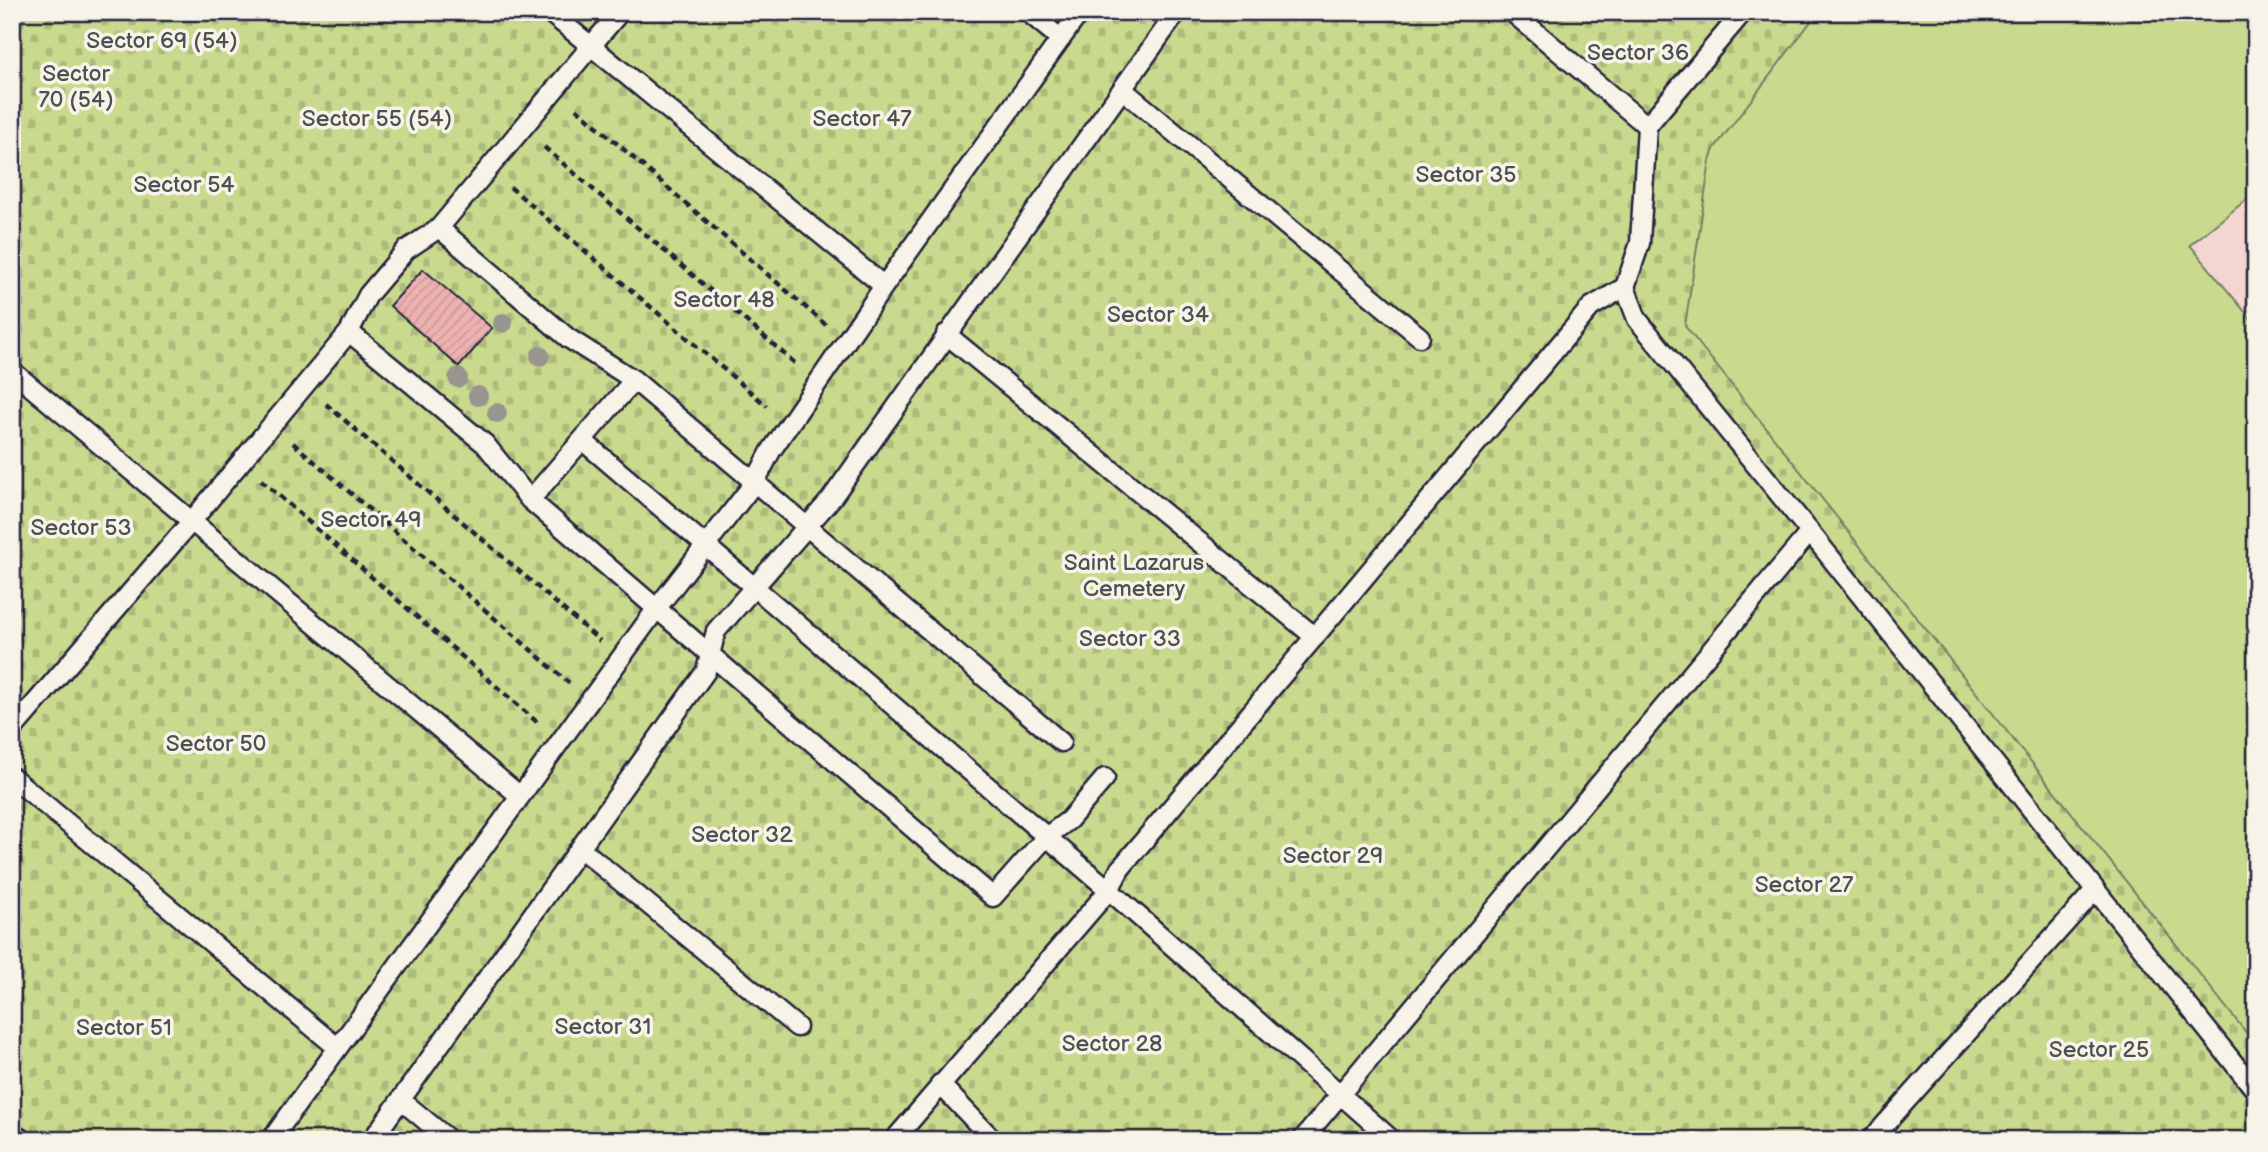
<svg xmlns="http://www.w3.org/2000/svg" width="2268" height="1152" viewBox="0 0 2268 1152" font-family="'Balsamiq Sans',sans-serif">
	<defs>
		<pattern id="cemetery-stones" width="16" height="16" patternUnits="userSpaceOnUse" patternTransform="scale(1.75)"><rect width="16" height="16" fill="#c9da8e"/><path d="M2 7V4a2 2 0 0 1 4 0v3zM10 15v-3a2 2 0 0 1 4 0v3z" fill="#acbb7b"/></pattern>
		<pattern id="building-hatch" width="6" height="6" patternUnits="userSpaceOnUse" patternTransform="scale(1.75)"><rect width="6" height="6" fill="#edb2b0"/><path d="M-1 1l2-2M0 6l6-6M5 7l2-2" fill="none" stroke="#cb9998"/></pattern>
	</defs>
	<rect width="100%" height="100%" fill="#f5e6dd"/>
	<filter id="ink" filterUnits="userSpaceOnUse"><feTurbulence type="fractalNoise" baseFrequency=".0143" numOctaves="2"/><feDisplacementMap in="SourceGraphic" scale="14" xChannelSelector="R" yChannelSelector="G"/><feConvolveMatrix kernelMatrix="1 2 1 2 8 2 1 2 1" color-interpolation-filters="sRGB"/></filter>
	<g filter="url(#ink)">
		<path fill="#f3d6d0" d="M2256,192V325L2189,245Z"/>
		<path fill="#c9da8e" stroke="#767e64" stroke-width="2" d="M1763,12H2256V192L2190,245L2256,325V1076L1647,314Z"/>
		<path fill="url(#cemetery-stones)" stroke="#767e64" stroke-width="2" d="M12,12H1818L1714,149L1710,161L1685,326L2256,1045V1140H12Z"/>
		<path fill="url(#building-hatch)" stroke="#22223b" stroke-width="2" d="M423,269L492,328L459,367L390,306Z"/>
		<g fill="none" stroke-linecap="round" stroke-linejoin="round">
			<defs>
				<path id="lane" d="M620,12L591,46L884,286
					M1028,12L1061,39
					M1512,12L1647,126
					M1743,12L1647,126L1640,243L1625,287L1637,319L1810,532L2256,1091
					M1122,89L1420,337
					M439,228L568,338L634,380L1061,742
					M349,332L485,444L530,500L993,897L1046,837L1069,820L1105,778
					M946,334L1315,637
					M12,371L520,796
					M582,440L1109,890L1392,1140
					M530,500L634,380
					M12,730L191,522L349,332L368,295L406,250L439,228L591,46L549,12
					M12,777L338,1048
					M580,848L797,1027
					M940,1084L993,1140
					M401,1100L449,1140
					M12,1133L23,1140
					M271,1140L657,608L755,482L771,451L884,286L1080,12
					M372,1140L706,671L716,631L831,499L1177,12
					M894,1140L1109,890L1120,869L1591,307L1625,287
					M1302,1140L1810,532
					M1871,1140L2095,890"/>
			</defs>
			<use href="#lane" stroke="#22223b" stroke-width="23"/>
			<path stroke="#22223b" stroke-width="4.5" stroke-dasharray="7 5" stroke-linecap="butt" d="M576,108L826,325
				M544,147L797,365
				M510,187L767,406
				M326,404L600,641
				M293,443L569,683
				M261,480L538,723"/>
			<use href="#lane" stroke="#f7f3e8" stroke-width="18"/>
		</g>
		<g fill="#98948f">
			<circle cx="503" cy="323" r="10"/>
			<circle cx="540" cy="356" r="10"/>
			<circle cx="458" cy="378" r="10"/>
			<circle cx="478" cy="396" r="10"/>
			<circle cx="497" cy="413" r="10"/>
		</g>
	</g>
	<g text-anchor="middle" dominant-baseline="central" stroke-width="7" stroke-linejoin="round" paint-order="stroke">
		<g font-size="23" fill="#4c5050" stroke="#f7f3e8">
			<text x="162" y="41">Sector 69 (54)</text>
			<text x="1638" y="53">Sector 36</text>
			<text x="76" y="74">Sector<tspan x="76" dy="26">70 (54)</tspan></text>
			<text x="377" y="119">Sector 55 (54)</text>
			<text x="862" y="119">Sector 47</text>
			<text x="1466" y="175">Sector 35</text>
			<text x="184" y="185">Sector 54</text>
			<text x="724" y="300">Sector 48</text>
			<text x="1158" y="315">Sector 34</text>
			<text x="371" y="520">Sector 49</text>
			<text x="81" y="528">Sector 53</text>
			<text x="1134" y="563">Saint Lazarus<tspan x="1134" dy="26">Cemetery</tspan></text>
			<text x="1130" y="639">Sector 33</text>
			<text x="216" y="744">Sector 50</text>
			<text x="742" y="835">Sector 32</text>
			<text x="1333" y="856">Sector 29</text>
			<text x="1804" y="885">Sector 27</text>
			<text x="603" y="1027">Sector 31</text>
			<text x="124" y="1028">Sector 51</text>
			<text x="1112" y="1044">Sector 28</text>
			<text x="2099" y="1050">Sector 25</text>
		</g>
	</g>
	<rect width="2268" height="1152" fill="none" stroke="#f7f3e8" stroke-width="42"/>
	<rect x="21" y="21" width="2226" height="1110" fill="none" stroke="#22223b" stroke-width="2.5" filter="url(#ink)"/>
</svg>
